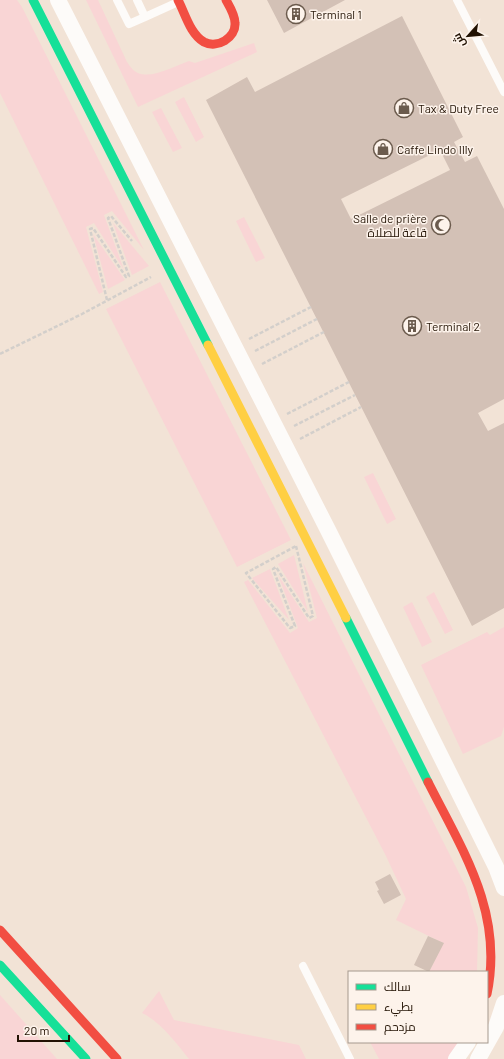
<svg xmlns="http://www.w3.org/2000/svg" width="504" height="1059" viewBox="0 0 504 1059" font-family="Barlow,Cairo,sans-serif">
	<rect width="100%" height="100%" fill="#f2e3d6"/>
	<path fill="#f9d5d5" d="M0,0H17L22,7L144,250L112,211L104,215L124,270L94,223L86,227L103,292L99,294L0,93Z
		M86,0H98L127,62C130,66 133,71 138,73C152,79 175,66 189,61L195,63L254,43L257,52L138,107Z
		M184,97L204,137L196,142L175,102Z
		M161,108L182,148L173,152L152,112Z
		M244,217L265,258L256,262L236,221Z
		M113,223L149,266L132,275Z
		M93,234L125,280L108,289Z
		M160,282L291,540L237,567L106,309Z
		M373,473L396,519L387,524L364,477Z
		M294,555L308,612L278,564Z
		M303,563L466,887L478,928L477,972H429L443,943L396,920L406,899L386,856L244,582L248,580L290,633L298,628L278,575L309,622L317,618Z
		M270,569L289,620L252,578Z
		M434,592L453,630L445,634L426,597Z
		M412,602L432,642L422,647L403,607Z
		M504,627V727L501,736L463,754L421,665L487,632L490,635Z
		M159,991L174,1020L299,1045L306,1059H189C176,1043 161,1022 142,1013Z
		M0,995L57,1059H0Z
		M370,1042H458L448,1059H379Z"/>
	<path fill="#d3c1b6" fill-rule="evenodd" d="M267,0H345L284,33Z
		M402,16L463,137L454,142L465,162L477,156L504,209V399L478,413L488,431L504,423V608L472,626L206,100L247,77L255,92ZM440,150L450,170L351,219L341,199Z
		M390,874L401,895L384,904L377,891L379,890L375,882Z
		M428,936L444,943L429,972L414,965Z"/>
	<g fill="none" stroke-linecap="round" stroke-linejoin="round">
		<path stroke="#d3cfcb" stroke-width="2.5" stroke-dasharray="4 2" stroke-linecap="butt" d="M107,300L90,229L93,228L126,277L129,276L108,218L111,216L132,241
			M249,339L311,307
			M255,351L317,319
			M0,354L82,314L151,277
			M262,364L324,332
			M287,414L349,382
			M294,426L355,395
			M300,439L361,407
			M296,546L313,616L309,618L276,567L273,569L295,626L290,628L246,573Z"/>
		<path stroke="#fdfbf9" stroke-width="8" d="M117,0L129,24L145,17
			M137,0L145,17L178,2
			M457,0L504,92
			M303,966L350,1059"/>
		<path stroke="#fdfbf9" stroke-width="16" d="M58,0L328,530L496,867L504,888
			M456,1059L468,1042
			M478,1059L496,1027L504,1003"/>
		<path stroke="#16e098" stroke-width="9" d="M33,0L208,345
			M346,618L428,782
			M0,965L86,1059"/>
		<path stroke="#ffcf43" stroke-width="9" d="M208,345L346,618"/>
		<path stroke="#f24e42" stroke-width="9" d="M178,0C185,13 190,34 204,42C217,49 236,38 235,23C235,15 230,7 226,0
			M428,782C463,851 504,913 487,994
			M0,930L117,1059"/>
	</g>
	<defs>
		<symbol id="building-ring" viewBox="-11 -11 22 22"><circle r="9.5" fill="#fdf3eb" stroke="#6b5b4d" stroke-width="1.5"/><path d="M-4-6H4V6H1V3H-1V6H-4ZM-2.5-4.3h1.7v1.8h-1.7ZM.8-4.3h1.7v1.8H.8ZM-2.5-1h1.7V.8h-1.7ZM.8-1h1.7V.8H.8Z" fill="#6b5b4d"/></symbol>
		<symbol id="shop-ring" viewBox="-11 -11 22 22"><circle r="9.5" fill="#fdf3eb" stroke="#6b5b4d" stroke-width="1.5"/><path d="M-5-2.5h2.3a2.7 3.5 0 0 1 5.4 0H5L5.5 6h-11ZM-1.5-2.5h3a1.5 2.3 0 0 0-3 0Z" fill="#6b5b4d"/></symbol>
		<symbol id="mosque-ring" viewBox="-11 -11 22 22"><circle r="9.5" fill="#fdf3eb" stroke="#6b5b4d" stroke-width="1.5"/><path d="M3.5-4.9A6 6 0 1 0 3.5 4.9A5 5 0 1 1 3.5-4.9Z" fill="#6b5b4d"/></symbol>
	</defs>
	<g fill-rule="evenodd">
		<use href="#building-ring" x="285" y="3" width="22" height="22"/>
		<use href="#shop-ring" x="393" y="97" width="22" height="22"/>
		<use href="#shop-ring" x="372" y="138" width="22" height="22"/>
		<use href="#mosque-ring" x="430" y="214" width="22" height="22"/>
		<use href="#building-ring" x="401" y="315" width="22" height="22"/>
	</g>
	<g text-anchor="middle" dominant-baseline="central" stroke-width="3" stroke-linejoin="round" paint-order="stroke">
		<g font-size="12" fill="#221203" stroke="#fdf3eb" text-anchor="start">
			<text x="310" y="14">Terminal 1</text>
			<text x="418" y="108">Tax &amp; Duty Free</text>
			<text x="397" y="149">Caffe Lindo Illy</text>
			<text x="427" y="218" text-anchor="end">Salle de prière<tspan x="427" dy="14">قاعة للصلاة</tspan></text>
			<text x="426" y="326">Terminal 2</text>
		</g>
	</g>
	<rect x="348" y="971" width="140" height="72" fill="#fdf3eb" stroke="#a5998e"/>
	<rect x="356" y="984" width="20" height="6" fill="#16e098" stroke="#a5998e"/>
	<text x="384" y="991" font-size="12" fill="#221203">سالك</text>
	<rect x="356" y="1004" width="20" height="6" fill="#ffcf43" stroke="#a5998e"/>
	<text x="384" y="1011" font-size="12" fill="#221203">بطيء</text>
	<rect x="356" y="1024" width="20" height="6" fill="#f24e42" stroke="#a5998e"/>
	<text x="384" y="1031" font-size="12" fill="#221203">مزدحم</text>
	<g transform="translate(468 36) rotate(243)" stroke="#fdf3eb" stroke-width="3" paint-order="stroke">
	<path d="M0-3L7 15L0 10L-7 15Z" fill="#221203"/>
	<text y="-6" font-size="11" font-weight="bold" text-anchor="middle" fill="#221203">ش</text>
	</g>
	<path d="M18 1035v6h51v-6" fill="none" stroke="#221203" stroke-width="2"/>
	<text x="24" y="1035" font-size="12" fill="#221203" stroke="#fdf3eb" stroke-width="3" paint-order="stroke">20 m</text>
</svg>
